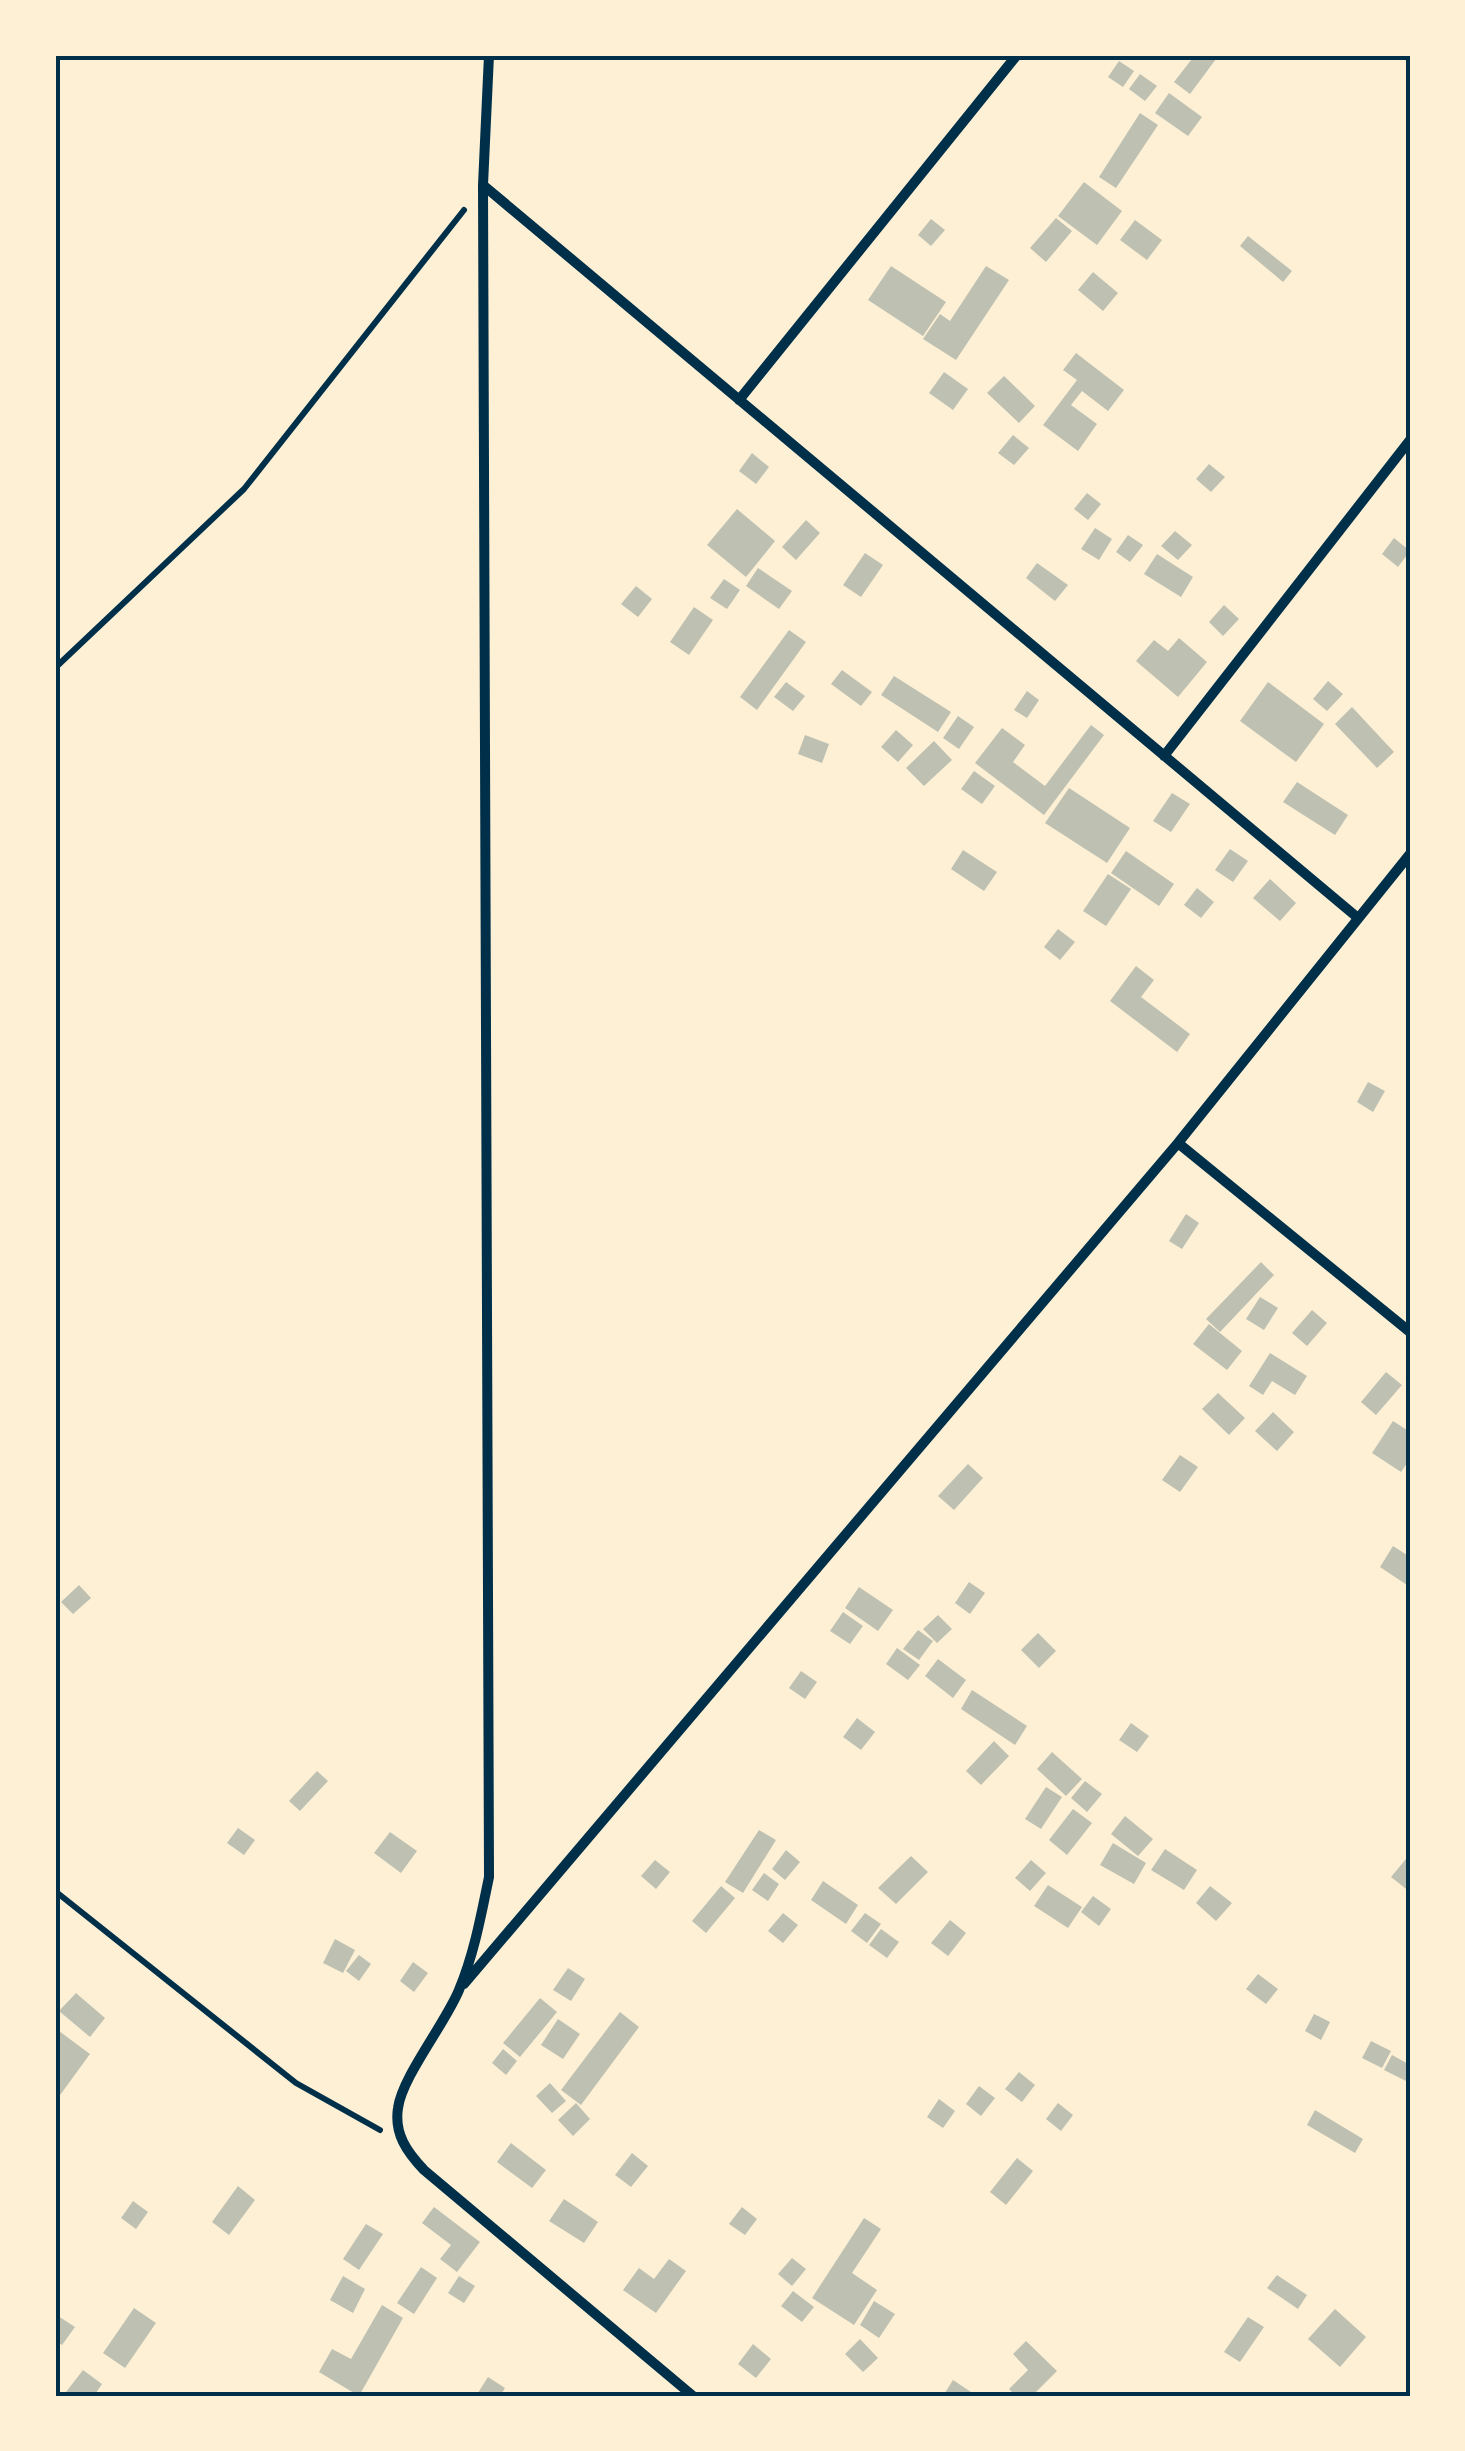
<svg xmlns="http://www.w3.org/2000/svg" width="1465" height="2451" viewBox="0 0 1465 2451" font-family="'IBM Plex Serif',serif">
	<rect width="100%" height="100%" fill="#fdf0d5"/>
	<path fill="#bec0b2" d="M1195,55H1219L1190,94L1174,82Z
		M1119,61L1134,71L1123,87L1108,77Z
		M1140,74L1157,86L1145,101L1129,89Z
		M1169,93L1202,117L1188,136L1155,113Z
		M1140,113L1158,125L1116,188L1099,177Z
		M1084,182L1122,211L1097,245L1058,216Z
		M1056,218L1072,231L1046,262L1030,248Z
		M931,219L945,230L931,246L918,235Z
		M1135,220L1162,240L1147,260L1120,240Z
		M1248,236L1292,271L1283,282L1240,246Z
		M891,266L946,302L923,336L868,300Z
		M986,266L1009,280L956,360L923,339L940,314L950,321Z
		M1093,272L1118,293L1103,311L1078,290Z
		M1076,353L1124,390L1108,411L1082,391L1071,405L1097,424L1078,451L1043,425L1077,380L1063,370Z
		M944,372L968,389L953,410L929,393Z
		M1004,376L1035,406L1019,423L987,393Z
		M1013,435L1029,448L1014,465L998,453Z
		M752,453L769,467L756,484L739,471Z
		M1209,464L1225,477L1211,492L1196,479Z
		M1087,493L1101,504L1088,520L1074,509Z
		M737,509L775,541L746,577L707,545Z
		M806,520L820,533L796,560L782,547Z
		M1095,528L1112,539L1099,560L1081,549Z
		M1175,531L1192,545L1178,560L1161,546Z
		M1128,535L1143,545L1130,562L1116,552Z
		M1394,538L1410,551L1398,567L1382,554Z
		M865,553L883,565L861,597L843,585Z
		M1157,554L1193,577L1181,597L1144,574Z
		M1037,563L1068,585L1055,601L1026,578Z
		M758,568L792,591L779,609L746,586Z
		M724,579L740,590L727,609L710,598Z
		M636,586L652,599L638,617L621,604Z
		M1224,605L1239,619L1223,636L1209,622Z
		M694,607L713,620L689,655L670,642Z
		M789,630L806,642L757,710L740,697Z
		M1179,638L1207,662L1178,697L1136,661L1154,640L1168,651Z
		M842,670L872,692L861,706L831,684Z
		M894,676L951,712L938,732L881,695Z
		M1328,681L1343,694L1327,711L1313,699Z
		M786,682L805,696L793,711L774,697Z
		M1268,682L1324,724L1296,762L1240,721Z
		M1027,691L1039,700L1027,718L1014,710Z
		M1352,707L1394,752L1377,768L1335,724Z
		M958,716L974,727L959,749L943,738Z
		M1091,725L1104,735L1044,815L975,763L1002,728L1025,745L1013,762L1045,786Z
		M896,730L913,745L898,762L881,747Z
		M805,735L829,744L822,763L798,754Z
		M934,741L952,760L924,786L906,768Z
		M974,771L995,786L982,804L961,789Z
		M1297,782L1348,815L1335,835L1283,802Z
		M1069,788L1130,828L1107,863L1045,823Z
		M1172,793L1190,804L1171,832L1153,821Z
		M1230,849L1248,861L1233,882L1215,870Z
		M963,850L997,872L984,891L951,869Z
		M1126,851L1174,884L1159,906L1111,873Z
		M1108,874L1131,889L1106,926L1083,911Z
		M1270,879L1296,903L1280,921L1253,898Z
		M1197,888L1214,902L1201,918L1184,905Z
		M1058,929L1075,942L1060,960L1044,947Z
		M1136,966L1154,980L1141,997L1190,1034L1177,1052L1110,1001Z
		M1368,1082L1385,1091L1373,1112L1357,1102Z
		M1186,1214L1199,1223L1182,1249L1169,1241Z
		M1261,1262L1274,1275L1220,1332L1206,1319Z
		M1260,1297L1278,1308L1264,1330L1246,1319Z
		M1312,1310L1327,1323L1307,1346L1292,1333Z
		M1209,1324L1242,1351L1227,1370L1193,1344Z
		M1270,1353L1307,1376L1295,1395L1272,1381L1263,1395L1249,1386Z
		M1386,1372L1402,1385L1376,1415L1361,1402Z
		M1218,1393L1245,1418L1229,1435L1202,1409Z
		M1273,1412L1294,1432L1277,1451L1255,1431Z
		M1393,1421L1410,1432V1459L1401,1472L1372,1453Z
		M1180,1455L1198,1467L1180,1492L1162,1480Z
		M968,1464L983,1478L954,1510L938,1496Z
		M1393,1546L1410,1557V1587L1380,1567Z
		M969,1582L985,1593L970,1614L955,1603Z
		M79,1585L91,1598L73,1614L61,1602Z
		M859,1587L893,1610L878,1631L845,1608Z
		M843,1612L863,1626L850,1644L830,1631Z
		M938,1615L952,1629L937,1643L923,1629Z
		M918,1630L933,1641L919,1660L903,1649Z
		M1038,1633L1056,1651L1039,1668L1021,1650Z
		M897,1648L920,1665L908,1680L886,1664Z
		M938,1659L966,1680L953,1698L925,1676Z
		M801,1671L817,1682L805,1699L789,1688Z
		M972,1690L1027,1726L1015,1745L961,1709Z
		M857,1718L875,1732L861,1750L843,1737Z
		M1131,1723L1149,1736L1137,1752L1119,1740Z
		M994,1741L1009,1756L981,1785L966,1771Z
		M1052,1752L1082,1779L1066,1796L1037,1769Z
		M317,1771L328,1781L300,1811L289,1801Z
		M1085,1781L1102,1794L1087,1812L1071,1798Z
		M1046,1787L1062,1797L1041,1829L1025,1819Z
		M1073,1809L1092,1823L1067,1855L1049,1840Z
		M1125,1816L1153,1839L1138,1856L1111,1834Z
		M238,1828L255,1840L244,1855L227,1843Z
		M759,1830L776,1840L743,1893L725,1882Z
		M390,1832L417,1851L401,1873L374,1853Z
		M1113,1843L1146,1863L1134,1884L1100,1865Z
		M1165,1849L1197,1870L1184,1890L1151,1870Z
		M786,1850L800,1862L785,1880L772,1869Z
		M911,1856L928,1872L896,1904L878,1888Z
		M1406,1859L1410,1862V1892L1391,1877Z
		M655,1860L670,1872L656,1889L641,1876Z
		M1031,1860L1046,1873L1030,1891L1015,1878Z
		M764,1873L779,1884L768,1901L752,1890Z
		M823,1881L858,1905L846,1924L811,1900Z
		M1048,1885L1082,1907L1068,1928L1034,1906Z
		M721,1886L735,1898L706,1933L692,1921Z
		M1210,1886L1232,1903L1216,1921L1196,1903Z
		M1093,1896L1111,1909L1099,1926L1081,1912Z
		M783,1913L798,1925L783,1943L768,1931Z
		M865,1913L881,1924L867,1943L851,1931Z
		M950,1920L966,1933L948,1956L931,1943Z
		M881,1929L899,1942L887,1958L869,1945Z
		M335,1939L355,1950L343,1973L323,1963Z
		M359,1955L371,1964L359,1981L346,1971Z
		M413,1962L428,1973L414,1992L400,1981Z
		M568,1968L585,1979L571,2001L553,1990Z
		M1258,1974L1278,1989L1266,2004L1246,1989Z
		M76,1993L105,2018L90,2037L59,2011Z
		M540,1998L557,2012L520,2057L503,2043Z
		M620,2012L639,2027L581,2105L561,2090Z
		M1314,2014L1330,2022L1321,2040L1305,2031Z
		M558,2019L580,2034L563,2059L541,2045Z
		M59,2031L90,2054L55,2102V2037Z
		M1371,2041L1391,2051L1382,2068L1362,2058Z
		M503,2049L517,2061L506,2075L492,2063Z
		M1392,2055L1410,2065V2083L1384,2070Z
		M1019,2072L1035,2085L1022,2102L1005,2089Z
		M550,2083L566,2101L552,2113L536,2096Z
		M979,2086L995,2098L981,2116L966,2104Z
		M939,2099L955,2111L943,2128L927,2117Z
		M576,2103L590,2119L573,2136L558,2120Z
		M1058,2103L1073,2115L1061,2131L1046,2119Z
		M1315,2110L1363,2139L1355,2153L1307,2125Z
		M511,2143L546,2170L532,2188L497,2162Z
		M632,2153L648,2166L631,2187L615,2175Z
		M1017,2158L1033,2171L1006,2205L990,2192Z
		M238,2186L255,2200L229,2235L212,2222Z
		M564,2199L598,2222L584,2243L549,2221Z
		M133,2201L148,2212L136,2229L121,2218Z
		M434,2207L480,2242L457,2272L440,2259L451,2245L422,2223Z
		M742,2207L757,2219L745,2235L729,2224Z
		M864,2218L881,2229L852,2273L877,2290L854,2325L812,2298Z
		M366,2224L383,2234L359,2270L343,2259Z
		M792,2258L806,2269L792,2286L778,2274Z
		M669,2259L686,2271L656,2313L623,2290L639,2268L654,2279Z
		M421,2267L437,2278L414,2314L397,2303Z
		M1277,2275L1307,2295L1298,2309L1267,2288Z
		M343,2276L365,2289L353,2313L330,2300Z
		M459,2276L475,2286L464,2303L448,2293Z
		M793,2291L814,2307L802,2322L781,2306Z
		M874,2301L895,2314L879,2338L860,2325Z
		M382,2305L403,2318L359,2396L319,2372L332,2349L351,2359Z
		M134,2308L156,2323L125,2368L103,2353Z
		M1335,2309L1366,2337L1340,2367L1308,2339Z
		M55,2314L75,2327L62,2345L55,2340Z
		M1248,2317L1264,2327L1240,2362L1224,2352Z
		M860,2339L878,2358L863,2372L845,2354Z
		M1026,2341L1057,2371L1032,2396H1016L1009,2389L1028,2370L1013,2354Z
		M753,2344L771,2359L756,2378L738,2364Z
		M83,2370L102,2384L94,2396H63Z
		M488,2377L505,2388L500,2396H476Z
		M953,2380L977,2396H943Z"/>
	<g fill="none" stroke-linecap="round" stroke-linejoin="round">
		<path stroke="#003049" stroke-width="6" d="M55,668L244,489L464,210
			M55,1891L296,2083L380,2130"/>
		<path stroke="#003049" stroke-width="10" d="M489,55L483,185L489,1877C481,1916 474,1954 459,1990C445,2024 402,2077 398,2108C394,2134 407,2152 424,2170L693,2396
			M1407,55L1410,57
			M483,185L1358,918
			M739,400L1017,55
			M1164,756L1410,440
			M1178,1143L1410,1332
			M464,1984L1178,1143L1410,854"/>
	</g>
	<rect width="1465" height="2451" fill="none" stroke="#fdf0d5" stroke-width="115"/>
	<rect x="58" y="58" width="1350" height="2336" fill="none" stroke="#003049" stroke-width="4"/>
</svg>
